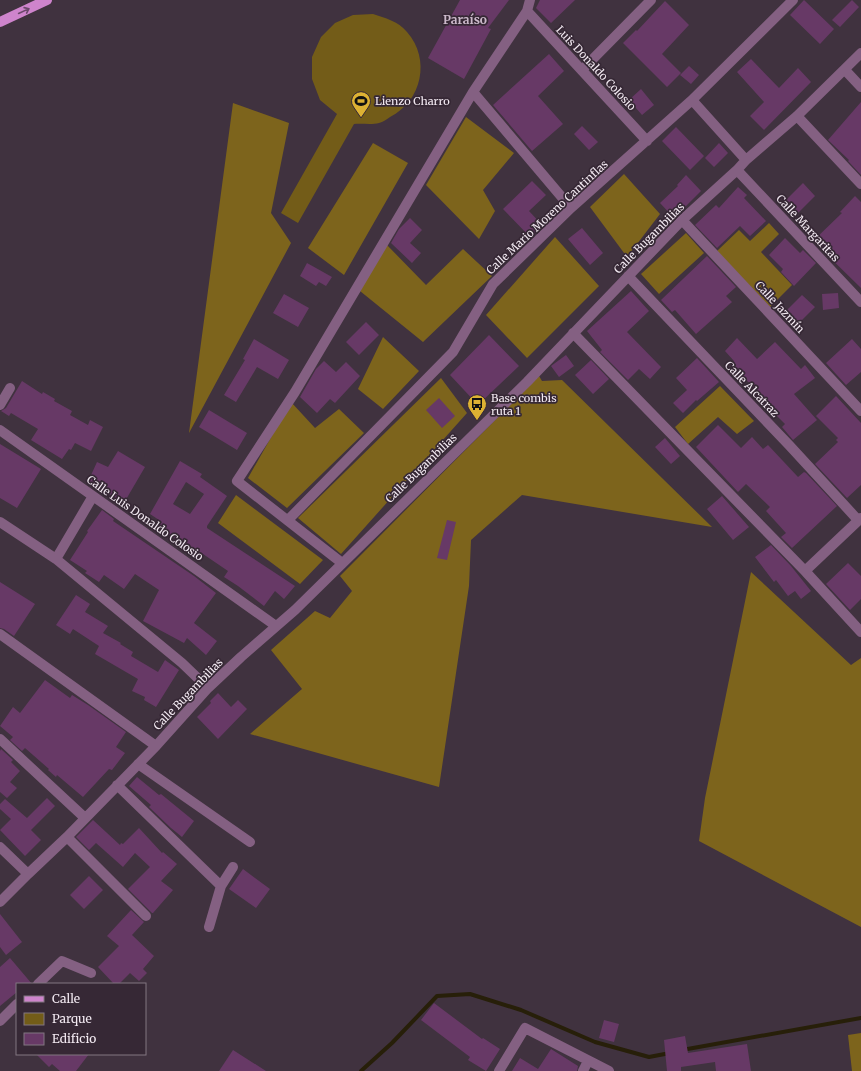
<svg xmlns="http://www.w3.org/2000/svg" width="861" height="1071" viewBox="0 0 861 1071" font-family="Merriweather,serif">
	<rect width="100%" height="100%" fill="#40323f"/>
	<path fill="#735c18" d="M373,14C385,18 398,21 407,32C431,59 422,101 390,117C387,119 383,122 379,123C371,125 362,123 354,124L298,223L281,213L337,114L320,100L312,79V57L321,37L335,23L353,15Z"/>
	<path fill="#7d641c" d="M233,103L289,123L271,213L291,243L189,433Z
		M466,117L514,153L483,190L495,211L479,239L426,185Z
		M373,143L408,163L344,275L308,248Z
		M624,174L660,214L627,257L590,207Z
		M769,223L779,234L761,252L792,285L770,307L717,251L739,230L750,241Z
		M686,233L704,253L659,294L641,274Z
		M555,237L599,286L527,358L486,315Z
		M386,244L426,285L463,249L492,276L423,342L360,291Z
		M383,337L419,371L383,409L358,389Z
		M539,376L542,381L562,380L712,527L522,495L471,540L469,586L439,787L250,734L302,689L271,650L315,611L330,618L352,591L340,576Z
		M441,378L467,413L341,554L298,518Z
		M720,386L754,421L737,434L718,417L688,444L675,427Z
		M291,402L315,428L339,409L364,433L287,508L248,478Z
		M236,495L323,560L300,584L218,523Z
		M751,572L851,665L861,658V927L699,841L705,798Z
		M861,1033V1071H852L848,1035Z"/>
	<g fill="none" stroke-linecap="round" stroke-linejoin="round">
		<path stroke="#271f09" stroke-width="4" d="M682,1050L861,1018
			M361,1071L392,1043L437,996L470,994L521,1010L595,1042L649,1057L670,1053"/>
	</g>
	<path fill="#673966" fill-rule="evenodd" d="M460,0H509L488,28L491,29L464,79L428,58Z
		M540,0H575L551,23L536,8Z
		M804,0L834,29L820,44L790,15Z
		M852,0L859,7L840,27L832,20Z
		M665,1L689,25L662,54L681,73L667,87L623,43L636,30L637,31Z
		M549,54L564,71L538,96L563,124L532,151L493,105Z
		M751,59L779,88L798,68L811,82L764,130L750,116L764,102L737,72Z
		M689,66L699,75L691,84L680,75Z
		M641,89L654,105L642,115L629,100Z
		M861,102V175L848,161L849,160L828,140Z
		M582,126L598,142L589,150L574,134Z
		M676,127L704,156L690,170L662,141Z
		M719,143L728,153L714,167L705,158Z
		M686,175L701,191L674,218L660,203L678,186L677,185Z
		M532,181L546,195L529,211L543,226L531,238L503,209Z
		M803,183L815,196L792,219L780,206Z
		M738,187L747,195L744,198L766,221L750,236L740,226L717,248L695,225L716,205L719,208Z
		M855,196L861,202V288L813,241L842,213L840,212Z
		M410,218L422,230L410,243L421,253L412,263L391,243L399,229Z
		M582,228L603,253L590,265L568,239Z
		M785,238L800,253L803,250L816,263L794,286L781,272L783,269L769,255Z
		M707,256L736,287L726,296L732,302L696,334L675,310L672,312L661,300Z
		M307,263L332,277L326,286L319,282L316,286L300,276Z
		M631,291L649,311L627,332L661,367L650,379L639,369L628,380L600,352L602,350L587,331Z
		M838,293L839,308L823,310L822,294Z
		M284,294L309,308L298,327L273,313Z
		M802,295L815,307L793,329L781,316Z
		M366,322L379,335L359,355L346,342Z
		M489,335L519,366L478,405L450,375Z
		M737,338L757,359L775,342L801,369L805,365L815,378L794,394L817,420L793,440L782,427L785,424L762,401L759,404L747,391L752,386L731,364L734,361L725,351Z
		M254,339L289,360L278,379L257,367L236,402L224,395L245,360L243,359Z
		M852,339L861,349V372L846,385L826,363Z
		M566,355L574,366L559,377L551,366Z
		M697,358L719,382L697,401L696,400L683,413L673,403L687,390L676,378Z
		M591,360L609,379L593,394L575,375Z
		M324,361L336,372L346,362L360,376L335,403L330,399L317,413L300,397L316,369Z
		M22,381L42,394L43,392L55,399L54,401L72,411L70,415L88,425L90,420L103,427L91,451L75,443L71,450L69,449L62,459L31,440L38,429L11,413L9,416L1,411L6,408Z
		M836,396L861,423V485L847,498L815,464L838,442L836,440L838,438L816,416Z
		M439,398L455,416L442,428L426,410Z
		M209,410L247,433L237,450L199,427Z
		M718,425L741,448L752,437L763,449L768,445L798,477L804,472L806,473L837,506L792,548L781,537L786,533L766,511L770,507L746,484L738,492L696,447Z
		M665,438L680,456L671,464L655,447Z
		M0,444L41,469L17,508L0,498Z
		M118,451L145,467L121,508L108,499L111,495L87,484L97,462L108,467Z
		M180,461L202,474L200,477L227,496L207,526V528L295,586L284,599L275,591L264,606L238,586L224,577L228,571L203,554L157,528L162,522L150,514ZM186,482L204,494L190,514L173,504Z
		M722,496L749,527L733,540L707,509Z
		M102,510L114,519L113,521L194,576L216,593L194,623L217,641L206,655L187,638L184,643L143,621L159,590L135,574L124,589L104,575L99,582L85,573L87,571L70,560L88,532L87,531Z
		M447,520L456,522L447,560L437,558Z
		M771,545L791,566L811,591L801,599L795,591L788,596L776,580L774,582L755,557Z
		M848,563L861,576V599L850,610L826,584Z
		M0,582L35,604L14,636L4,629L0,628Z
		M76,595L90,604L85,612L108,626L103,633L121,643L120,644L133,652L131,656L158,672L165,660L179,670L156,707L144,700L145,697L132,691L138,679L95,654L99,646L73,629L70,634L56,625Z
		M45,680L70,698L72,695L88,705L126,732L116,747L125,753L112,770L109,769L83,797L57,775L56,777L48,770L49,769L25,748L22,751L10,740L13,737L0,726L13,707L20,713Z
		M218,693L231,707L238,700L247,709L218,739L197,717L211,703L210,701Z
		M1,749L13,760L11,762L20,771L10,782L17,788L7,798L0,792V751Z
		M137,777L159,795L161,794L194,821L182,837L171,828L149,807L151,805L129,786Z
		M47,798L55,806L31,830L41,840L25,856L0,830L11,819L0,809V804L5,799L27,818Z
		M93,820L120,845L121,843L123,844L139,828L162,853L163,852L177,864L161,881L173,890L153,913H152L128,889L150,867L135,853L123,867L96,843L89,850L76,837Z
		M243,869L270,889L256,908L229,889Z
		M89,876L103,890L84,909L70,895Z
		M131,910L144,922L132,935L154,956L143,969L147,973L139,981L130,973L119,984H114L98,967L119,946L107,936Z
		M0,914L22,942L6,955L0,947Z
		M10,958L32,984H17V992L0,1006V967Z
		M434,1003L482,1039L483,1038L500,1049L486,1071L468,1060L470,1057L421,1020Z
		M604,1020L619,1024L614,1042L599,1038Z
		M685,1036L688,1053L747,1044L751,1071H716L715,1062L681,1067V1071H667L664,1040Z
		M551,1049L578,1066L577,1071H512L520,1058L538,1069Z
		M233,1050L266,1071H219Z
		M36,1054H89L76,1071H60L52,1064L49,1067Z"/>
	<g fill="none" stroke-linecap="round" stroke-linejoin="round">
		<path stroke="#846082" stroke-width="10" d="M527,11L647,141
			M582,70L651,0
			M845,70L861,87
			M473,92L571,208
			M692,100L746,160
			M797,116L861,184
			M737,170L861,302
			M682,220L861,411
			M628,276L789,445L858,520
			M573,333L805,571L861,632
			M0,405L10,388
			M0,430L276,626
			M288,520L453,352L493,284L571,208L692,100L793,0
			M0,522L56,559L182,663L208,688
			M56,559L93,496
			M342,563L237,481L295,392L473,92L527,11L530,0
			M805,571L861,518
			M0,634L156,746
			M0,739L85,818
			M138,764L250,842
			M117,785L221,886
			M67,837L146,916
			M0,847L28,874
			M0,902L28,874L67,837L156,746L208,688L241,657L295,610L527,382L682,220L737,170L746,160L797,116L861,53
			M209,927L221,886L233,867
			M38,984L62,961L91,973
			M0,1021L17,1004
			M499,1071L525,1028L609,1071
			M583,1071L588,1061"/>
		<path stroke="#ce84cc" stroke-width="10" d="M0,22L47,0"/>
	</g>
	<defs><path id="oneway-shaft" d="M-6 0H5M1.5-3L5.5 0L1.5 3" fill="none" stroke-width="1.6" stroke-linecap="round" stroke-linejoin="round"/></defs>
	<use stroke="#6b486a" href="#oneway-shaft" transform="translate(24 11) rotate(-25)"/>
	<defs>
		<symbol id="stadium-pin" viewBox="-11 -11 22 30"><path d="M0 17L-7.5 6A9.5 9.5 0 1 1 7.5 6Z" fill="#ddb133" stroke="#362835"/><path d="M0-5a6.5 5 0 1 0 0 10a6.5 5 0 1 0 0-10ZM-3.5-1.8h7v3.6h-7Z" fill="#111"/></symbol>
		<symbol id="bus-pin" viewBox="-11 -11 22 30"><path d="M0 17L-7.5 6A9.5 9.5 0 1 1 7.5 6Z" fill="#ddb133" stroke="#362835"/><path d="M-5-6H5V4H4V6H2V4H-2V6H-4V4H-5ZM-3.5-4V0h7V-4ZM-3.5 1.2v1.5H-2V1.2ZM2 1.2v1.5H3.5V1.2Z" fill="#111"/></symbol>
	</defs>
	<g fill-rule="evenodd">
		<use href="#stadium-pin" x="350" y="90" width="22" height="30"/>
		<use href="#bus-pin" x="466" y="393" width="22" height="30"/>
	</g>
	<g text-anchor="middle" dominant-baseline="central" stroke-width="3.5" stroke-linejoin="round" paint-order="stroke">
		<g font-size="11" fill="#f3eaf2" stroke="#362835">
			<text transform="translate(596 68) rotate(47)">Luis Donaldo Colosio</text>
			<text transform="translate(547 217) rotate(-43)">Calle Mario Moreno Cantinflas</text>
			<text transform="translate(808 228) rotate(47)">Calle Margaritas</text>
			<text transform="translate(649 238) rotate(-45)">Calle Bugambilias</text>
			<text transform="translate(780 307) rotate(47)">Calle Jazmín</text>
			<text transform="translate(752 389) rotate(46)">Calle Alcatraz</text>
			<text transform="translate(421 468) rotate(-44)">Calle Bugambilias</text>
			<text transform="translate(145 518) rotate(35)">Calle Luis Donaldo Colosio</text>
			<text transform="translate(188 694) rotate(-46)">Calle Bugambilias</text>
		</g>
		<g font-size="11" fill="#f3eaf2" stroke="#362835" text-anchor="start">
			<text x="375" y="101">Lienzo Charro</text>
			<text x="491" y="398">Base combis<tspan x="491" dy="13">ruta 1</tspan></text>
		</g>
		<g font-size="12" font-weight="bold" fill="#cbb9ca" stroke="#362835">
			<text x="465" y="19">Paraíso</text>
		</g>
	</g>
	<rect x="16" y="983" width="130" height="72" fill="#362835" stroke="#827681"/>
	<rect x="24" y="996" width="20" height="6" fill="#ce84cc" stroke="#827681"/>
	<text x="52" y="1003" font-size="12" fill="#f3eaf2">Calle</text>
	<rect x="24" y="1013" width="20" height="12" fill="#735c18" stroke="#827681"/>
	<text x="52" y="1023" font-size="12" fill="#f3eaf2">Parque</text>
	<rect x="24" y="1033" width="20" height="12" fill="#673966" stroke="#827681"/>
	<text x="52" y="1043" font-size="12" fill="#f3eaf2">Edificio</text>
</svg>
